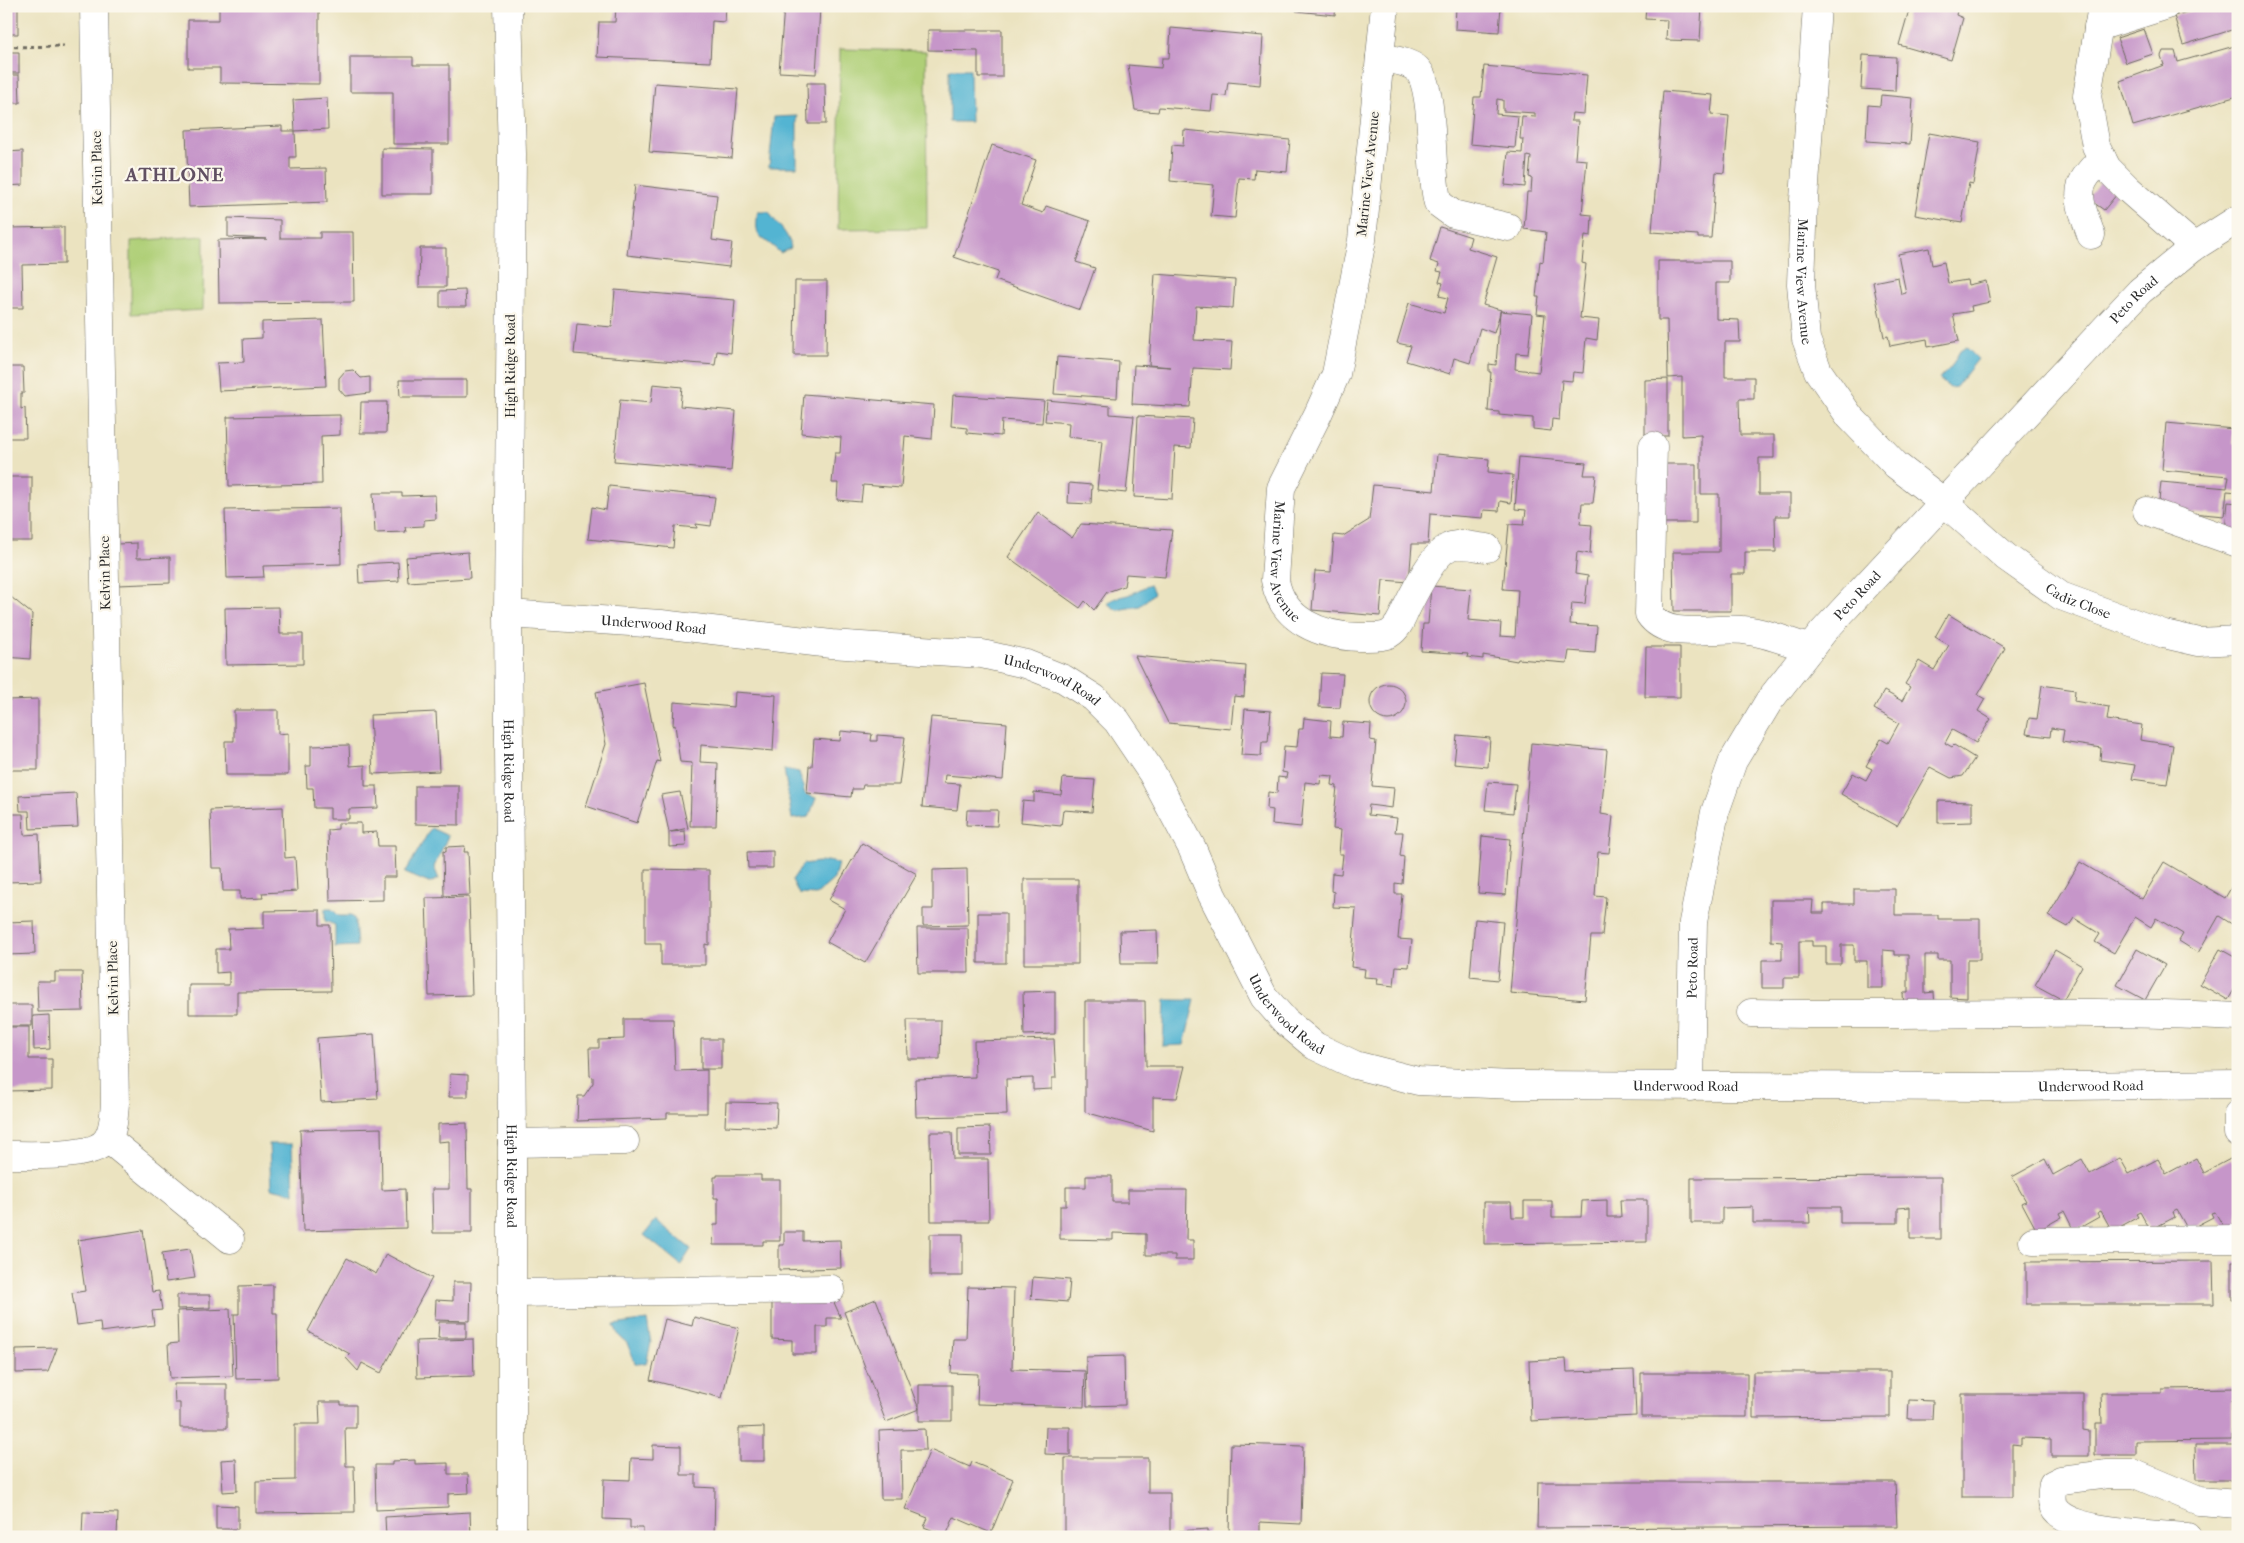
<svg xmlns="http://www.w3.org/2000/svg" width="2244" height="1543" viewBox="0 0 2244 1543" font-family="'IM FELL French Canon',serif">
	<rect width="100%" height="100%" fill="#fbf7ec"/>
	<filter id="ink" filterUnits="userSpaceOnUse"><feTurbulence type="fractalNoise" baseFrequency=".02" numOctaves="2"/><feDisplacementMap in="SourceGraphic" scale="10" xChannelSelector="R" yChannelSelector="G"/><feConvolveMatrix kernelMatrix="1 2 1 2 8 2 1 2 1" color-interpolation-filters="sRGB"/></filter>
	<filter id="wash" filterUnits="userSpaceOnUse"><feTurbulence type="fractalNoise" baseFrequency=".0096" numOctaves="4" result="noise"/><feDisplacementMap in="SourceGraphic" scale="20" xChannelSelector="R" yChannelSelector="G"/><feGaussianBlur stdDeviation="1.12" result="paint"/><feColorMatrix in="noise" values="0 0 0 0 0 0 0 0 0 0 0 0 0 0 0 0 0 1.4 0 .05"/><feComposite in="paint" operator="in"/></filter>
	<g filter="url(#wash)">
		<rect width="100%" height="100%" fill="#ebe3c0"/>
		<path fill="#afcf77" stroke="#6d7d51" d="M840,49L926,51L927,228L838,229Z
			M204,236L203,310L131,314V241Z"/>
		<path fill="#53b4d2" stroke="#3f707e" d="M950,69H970L971,122H950Z
			M797,116V167H769L774,117Z
			M758,212H769C777,226 789,232 791,248L780,253C762,234 753,241 758,212Z
			M1966,347L1978,359L1956,387L1950,388L1939,379L1951,367L1960,351Z
			M1150,585L1154,593L1140,606L1117,610L1108,604V602C1116,597 1120,597 1128,595C1136,593 1141,587 1150,585Z
			M784,769L799,772L805,794L816,798L809,817L792,819Z
			M431,828L448,836L434,867L439,879L429,883L405,873Z
			M827,861L838,863L834,879L816,895L799,894L792,880L803,864Z
			M325,909H332L339,916H352L355,920L357,946L335,947V925L325,921Z
			M1165,1000H1195L1184,1045L1163,1046Z
			M269,1144H292L294,1193L271,1188Z
			M656,1220L691,1249L681,1265L644,1235Z
			M647,1320L651,1343L646,1364L635,1363L627,1343L619,1336L614,1325Z"/>
		<g id="blocks">
			<path fill="#c696c9" d="M219,6H319V84L220,83V68H188V20H219Z
				M616,6H726L725,22L712,21L710,62L597,57L599,22H615Z
				M784,6L820,8L816,74L779,72Z
				M1229,6H1258L1257,11Z
				M1297,6H1336L1335,15L1296,11Z
				M1456,6H1501L1499,32L1455,29Z
				M1646,6H1702L1700,41L1666,40L1667,20L1645,19Z
				M1915,6H1958L1956,15L1963,18L1951,60L1899,45L1909,10L1914,12Z
				M2206,6H2238V28L2183,45L2174,16Z
				M6,7H18V34H6Z
				M1171,28L1263,36L1260,85L1228,82L1226,96L1213,95L1211,111L1159,107L1158,112L1135,110L1128,65L1161,68L1162,58H1169Z
				M2144,29L2153,54L2126,63L2117,38Z
				M928,30H1002V77H978V51L928,50Z
				M2238,45V96L2133,126L2120,81L2164,65L2161,56L2163,51H2175L2178,62Z
				M6,52H19V73H6Z
				M1863,55L1896,57L1895,91L1861,89Z
				M350,57H413V65H449V144H393V92H350Z
				M1484,66L1587,75L1584,114L1572,113L1571,121H1578L1575,159L1587,160L1582,214L1592,215L1591,236L1585,235L1582,263L1586,264L1580,318L1599,320L1597,340L1586,338L1583,373L1573,372L1572,381L1562,380L1559,420L1552,419L1551,431L1533,429V418L1499,415V412L1488,411L1491,372H1489V364L1496,365L1500,311L1532,314L1528,354L1516,353L1515,369L1539,372L1545,315L1537,314L1539,297H1536L1540,261L1543,262L1546,232L1524,229L1527,192H1531L1532,178L1529,177L1531,157L1527,156L1525,187L1505,185L1508,152L1522,153L1523,139H1520L1522,116L1535,117V113L1503,111V100L1497,99L1496,114L1518,116L1515,148L1470,144L1474,97H1481Z
				M6,75H19L20,103H6Z
				M655,83L738,89L732,158L649,152Z
				M807,83H825L826,124H808Z
				M1663,91L1713,95L1711,114L1729,116L1724,173L1716,172L1711,238H1698V235L1652,232Z
				M1881,95L1913,98L1910,144L1866,141L1868,105L1880,106Z
				M327,98L328,129L295,131L296,157H290V169L326,168L327,202L189,207L186,130L282,126V131H295L293,100Z
				M1184,130L1290,140L1287,172L1255,169L1254,179L1239,178L1235,218L1211,216L1214,185L1170,181L1172,145L1183,146Z
				M1929,133L1980,142L1973,184L1969,183L1962,223L1915,215Z
				M992,145L1036,160L1021,205L1043,213L1046,206L1090,221L1076,262L1095,268L1080,310L995,280L998,272L954,257Z
				M382,148L433,149V194H382Z
				M23,151V185L6,186V152Z
				M2100,181L2117,194L2104,210L2087,198Z
				M635,185L717,195L712,240L732,243L729,267L627,255Z
				M228,218L280,220V238H320V232H353L354,302L219,303L218,240L267,239L228,237Z
				M64,227V264L22,265L23,308H6L8,228Z
				M1440,227L1471,237L1468,248L1497,257L1483,305L1501,310L1494,333L1480,328L1470,363L1454,358L1450,374L1406,361L1411,346L1397,343L1409,303L1444,313L1448,298L1439,296L1443,283L1439,282L1442,272L1437,271L1439,264L1430,261Z
				M420,248H446V287H419Z
				M1929,248L1932,265L1944,262L1948,283L1967,280L1968,285L1986,281L1990,302L1971,306L1972,311L1953,314L1959,341L1928,347L1927,339L1890,346L1888,336L1884,337L1873,282L1898,277L1901,294L1906,293L1898,254Z
				M1658,261H1730V283H1716V319L1739,320L1740,342H1725V377H1754V399H1739L1740,435H1774V458H1759V494H1790V516H1775L1776,552H1745V574H1731V611H1674L1673,552H1719V494H1701V435L1682,436V377L1668,378L1667,320H1658Z
				M1155,274L1235,280L1233,308L1196,306L1194,340L1232,342L1230,370L1193,368L1190,407L1132,404L1134,365L1171,367L1149,365Z
				M795,281H827L826,355H794Z
				M465,290L466,307H440V291Z
				M615,290L735,300L731,353L717,351L715,365L574,354L577,324L612,327Z
				M323,320L326,386L219,391L217,363L244,362L243,339L262,338V322Z
				M1057,357L1119,362L1117,398L1054,394Z
				M6,367H23L24,393H21V409L25,408L26,438H6Z
				M353,370L361,378L370,377V393L345,396L339,389V378L345,371Z
				M1668,379V436H1645V380Z
				M399,380H467V397H400Z
				M653,384L682,387L680,406L736,411L731,471L614,461L620,400L651,403Z
				M804,394L934,405L932,439L905,436L901,488L863,485L861,502L837,500L838,483H832L835,453H840L841,437L801,433Z
				M953,395L1044,401L1042,423L1002,420L1001,436L967,433V428L951,426Z
				M1047,400L1110,406V414L1134,416L1126,493L1097,490L1102,441L1068,437L1069,423L1045,421Z
				M361,402H387L386,433H360Z
				M340,415V435L321,436L322,484L229,486L227,417Z
				M1138,416L1193,419L1191,448L1175,447L1172,499L1134,497Z
				M2166,423L2234,429L2232,443L2238,444V492L2227,491L2224,516L2158,510L2161,482L2227,488L2229,476L2162,470Z
				M1437,454L1489,459L1488,472L1513,475L1511,503L1500,501L1499,511L1484,510L1483,518L1430,514L1428,544H1412L1409,582L1383,580L1380,616L1312,610L1315,571L1331,572L1334,535L1343,536L1369,520L1373,485L1434,491Z
				M1519,457L1586,463L1584,475H1596L1593,503H1582L1581,514L1580,524L1592,525L1590,554L1577,552L1575,574L1588,576L1585,604L1572,603L1570,624L1597,626L1595,653L1569,651L1567,663L1518,659L1517,661L1483,655V659L1467,657L1468,654L1421,651L1423,624H1428L1431,586L1471,589L1468,620L1501,623L1500,636L1515,637L1518,590L1503,589L1509,524L1524,525L1526,510L1515,509Z
				M1661,464H1696V523H1662Z
				M6,477H32V541H6Z
				M1069,483L1092,485L1091,504L1068,503Z
				M609,486L715,497L711,526L696,524L697,528L675,526L673,548L588,539L592,507L606,510Z
				M373,493H402V496L435,495L436,519L424,520V526L405,527L406,532L375,533Z
				M2228,502L2238,503V531L2225,530Z
				M340,508L341,564L263,566L264,577L227,578L225,510Z
				M1038,512L1072,538L1081,524L1172,530L1165,577L1126,574L1124,586L1107,592L1094,610L1085,601L1080,608L1008,557Z
				M137,543V558L170,557V583L118,585L117,544Z
				M468,552L470,578L408,582L406,557Z
				M398,562L399,581L359,583L358,564Z
				M6,593L32,614L30,659L6,657Z
				M279,607L280,634H303V664L226,665L225,608Z
				M1948,614L2005,648L1978,695L1985,699L1978,711L1991,719L1976,743L1952,730L1945,743L1952,747L1954,745L1975,758L1963,776L1951,778L1930,767L1897,826L1841,794L1853,773L1866,780L1872,769L1866,766L1881,739L1888,743L1899,723L1874,709L1884,691L1902,701L1910,687L1905,684L1919,661L1934,670L1949,645L1935,637Z
				M1646,647H1680V697H1645Z
				M1135,656L1246,666L1244,697L1234,696L1231,729L1168,723Z
				M1321,673L1343,674L1340,708L1319,707Z
				M644,683L660,762L657,761L637,823L586,806L606,744L596,692Z
				M1370 702a18 18 0 1 1 36 0a18 18 0 1 1-36 0Z
				M2042,685L2075,690L2074,701L2109,707L2107,720L2142,725L2140,740L2173,745L2167,784L2132,779L2135,765L2100,760L2101,748L2062,742L2064,730L2051,728L2050,737L2026,734L2029,718L2037,719Z
				M735,692L776,695L773,751L701,745L700,762L718,763L716,826H690L692,763L680,762L675,725L673,726L674,702L734,707Z
				M38,699V770H6V700Z
				M1245,709L1271,711L1268,742H1262L1261,756L1241,755Z
				M234,710H278V734L288,733V775H226L225,741H234Z
				M436,712L439,771L373,774L370,715Z
				M931,717L1007,723L1003,780L945,775L944,783L960,784L957,810L922,807Z
				M1304,718L1331,721L1330,736L1342,737L1343,722L1371,724L1370,740L1376,741L1372,786L1394,788L1392,808L1369,805L1368,815L1397,818L1395,832H1403L1400,856L1404,857L1402,884L1395,883V894H1402L1398,939L1412,940L1409,967L1396,966L1394,986L1377,984L1378,978L1364,977L1365,969L1351,967L1356,908L1333,907L1334,892L1331,891L1332,873L1341,874L1343,854H1339L1341,830L1333,829L1337,786L1332,785L1333,776L1321,775L1320,784L1305,782L1301,827L1272,824L1273,810L1267,809L1268,792L1277,793L1278,777L1286,778L1287,773L1282,772L1284,746L1297,747L1299,729H1303Z
				M841,731L872,734L871,741H877V735L905,737L899,785H863L862,789H852L851,797L807,793L809,766H812L814,739L840,741Z
				M1457,735L1490,738L1488,767L1454,764Z
				M1531,743L1607,750L1601,814L1613,816L1611,834L1609,853L1598,852L1595,896L1606,897L1602,936H1591L1585,1000L1510,993Z
				M349,745L350,766L365,765V786H377L378,808L349,809V819H330V808H314L313,788H307L306,766H311V746Z
				M1063,778L1095,780L1092,812L1063,810L1061,826L1021,822L1023,801L1034,802V792L1061,795Z
				M1488,782L1516,784L1513,813L1485,810Z
				M415,786H459V825L415,824Z
				M2237,788H2238V803H2234Z
				M680,792L688,828L670,832L685,831L686,846L669,847V832L661,795Z
				M76,793L78,827L30,829L29,811H20L19,796Z
				M1938,801L1972,802V822L1938,823Z
				M283,807L285,858L295,857L297,891L262,893L263,898L240,899V891H223L222,868H212L210,810Z
				M967,810H998L997,826L966,825Z
				M6,814H23L24,835L39,834L41,881L6,882Z
				M338,823H361V833L377,832L378,846H395L396,877H383V900L330,901L328,830L338,829Z
				M1482,836L1510,839L1506,895L1478,893Z
				M862,843L917,874L865,963L827,942L845,909L829,900Z
				M465,846L464,852H468L470,895L444,896L443,851L446,852V847Z
				M773,851V868H748L747,852Z
				M2080,862L2142,899L2164,862L2225,898L2238,876V921L2235,926L2219,916L2198,953L2179,941L2183,934L2156,918L2151,927L2135,917L2114,953L2095,942L2100,934L2074,918L2068,927L2048,916Z
				M645,869L709,870V945L705,944V965H661V944H645Z
				M967,869L968,925L923,926V909H933V870Z
				M1024,879H1078V964H1024Z
				M1854,889H1895V915H1938V919H1980V960H1967V998L1950,997V960H1938V955H1925V993L1934,992L1935,1008H1904L1903,993H1908V955H1895V951L1883,950V988H1867V961H1854V945H1841V964H1826V946H1812V941H1799V978H1784V988H1762V960H1782V942L1771,941V900H1813L1812,913H1824V904H1854Z
				M469,897L472,995L429,996L426,898Z
				M320,910V925H330L331,991L237,992V1014H189V985H229V972L216,973V949H229L228,929L264,928V911Z
				M978,913H1006V963H978Z
				M1475,919L1503,922L1498,980L1470,977Z
				M34,921L35,954L6,955V922Z
				M917,928H968L969,973H918Z
				M1157,930L1158,964H1121L1120,931Z
				M2137,949L2165,965L2145,1000L2117,985Z
				M2220,949L2238,959V983L2228,1000L2200,984Z
				M2055,950L2082,966L2063,1000L2035,985Z
				M55,972H82L83,1011L38,1012L37,981H55Z
				M1055,991V1034L1024,1035L1023,992Z
				M1085,1001H1145L1146,1066H1185L1177,1098L1153,1097V1131L1085,1112Z
				M6,1005H32V1026H6Z
				M49,1015L50,1049L34,1050L33,1016Z
				M624,1019H673L675,1071L707,1070V1113H667V1118L577,1121L578,1096H584L593,1083V1077L590,1076L589,1048H599V1040L624,1039Z
				M907,1020H941L940,1059H908Z
				M6,1027H29V1059H52V1090L6,1091Z
				M374,1034L378,1099L321,1102L317,1038Z
				M701,1039H721V1069H701Z
				M1054,1039L1056,1078H1052V1089L1033,1090V1078L1006,1079L1007,1115L916,1117L915,1079L975,1077L974,1041Z
				M450,1074L468,1075V1097H449Z
				M726,1102L777,1103L776,1128L725,1126Z
				M467,1123L468,1189H472V1233H433L432,1189H449V1141L438,1142V1124Z
				M990,1127L991,1155H958V1128Z
				M381,1128L382,1190L405,1189L406,1228L303,1231L300,1130Z
				M930,1132H952L953,1159H988L989,1221H931Z
				M2120,1158L2129,1174L2158,1159L2166,1174L2196,1158L2204,1173L2232,1158L2238,1168V1225L2226,1231L2215,1212L2211,1213L2213,1217L2188,1230L2177,1210L2173,1212L2175,1217L2150,1230L2140,1212L2136,1214L2138,1217L2112,1231L2101,1211L2097,1213L2099,1217L2074,1231L2064,1211L2060,1213L2062,1217L2037,1231L2022,1203L2026,1201L2012,1177L2045,1159L2053,1175L2082,1159L2090,1174Z
				M717,1175H761V1180H780V1241H763V1245H713L714,1225H718V1198H714V1177H717Z
				M1086,1176H1112V1202H1128V1190H1187L1186,1240H1193V1260H1175V1255H1146V1234L1113,1233V1240L1060,1239V1206H1066V1187H1086Z
				M1941,1177V1239H1910V1207L1898,1208V1223H1840V1207H1809L1810,1223H1753V1207L1722,1208V1223H1691V1178Z
				M1607,1200V1217H1621L1620,1200H1647V1242L1484,1244V1202H1511L1512,1217H1524V1201H1552V1217H1581L1582,1201Z
				M143,1230L152,1292L159,1291L162,1310L152,1311L154,1325L101,1332L100,1322L77,1325L72,1293L85,1291L78,1240Z
				M784,1232H803V1241L840,1240L841,1268L779,1270V1245H784Z
				M930,1234H963V1276H930Z
				M190,1249L195,1278L166,1282L162,1253Z
				M386,1254L432,1278L381,1373L362,1363L358,1371L346,1358L350,1354L308,1331L347,1258L376,1274Z
				M2213,1261L2214,1304H2026V1262Z
				M2232,1261H2238V1300H2232Z
				M1033,1277L1070,1280L1068,1302L1031,1299Z
				M453,1282H471L470,1321L435,1320L436,1300L453,1301Z
				M273,1285V1313H277L278,1378L236,1379L234,1314H239V1286Z
				M968,1287L1014,1288L1012,1369L1085,1371L1084,1407L977,1404L978,1374L951,1373L953,1339H966Z
				M177,1295H210V1308L177,1309Z
				M772,1298H832L841,1318H827V1327H817V1354H792V1340L772,1339Z
				M876,1299L919,1409L886,1422L844,1312Z
				M230,1309L233,1376L170,1378L168,1344L178,1343L177,1311Z
				M694,1317L739,1328L722,1398L650,1380L665,1319L692,1326Z
				M439,1322H466V1338H438Z
				M473,1339L474,1376L417,1378L416,1341Z
				M57,1348L48,1372L16,1373V1349Z
				M1124,1356L1125,1405L1087,1406L1086,1357Z
				M1566,1359L1567,1372L1634,1370L1636,1416L1531,1421L1529,1361Z
				M1753,1372H1890V1417L1753,1418Z
				M1641,1373H1747V1417H1641Z
				M174,1384H227V1428H180V1403H175Z
				M919,1385H952V1421H919Z
				M2238,1388V1400H2232V1440L2136,1441V1455H2095V1423H2102L2101,1393H2162V1389Z
				M1962,1394H2083V1430L2089,1431V1456H2051V1439L2021,1438V1445L2012,1444V1497H1962Z
				M1909,1400L1933,1401L1932,1419H1908Z
				M319,1402H341V1405H356V1428H345L346,1466H354L355,1512L256,1513V1481L295,1480V1424H320Z
				M764,1427V1461H739V1428Z
				M1046,1427H1070V1455L1045,1454Z
				M925,1429L926,1450H901L902,1499H881L879,1431Z
				M1231,1444L1303,1446L1301,1524L1260,1522V1536L1229,1535Z
				M653,1445L681,1446V1475H696V1487L715,1488L714,1537H643V1528H630V1520L603,1519L604,1479L630,1480L631,1458L653,1459Z
				M2195,1445H2238V1480H2196Z
				M930,1450L970,1467L972,1462L1013,1479L991,1533L954,1517L946,1536L924,1527L928,1518L905,1509Z
				M1065,1458H1148V1493H1170V1534H1102V1537H1065Z
				M236,1459L237,1491L223,1492L221,1460Z
				M415,1460V1464L448,1463V1474H468L469,1493L448,1494V1507L376,1510L375,1465H392V1461Z
				M1538,1482H1895L1897,1526L1537,1528Z
				M216,1505L238,1506V1529H216Z
				M83,1512L118,1513L117,1537H82Z
				M470,1512L471,1537H386L385,1517Z
				M1208,1529V1537H1179V1531Z"/>
		</g>
	</g>
	<g filter="url(#ink)">
		<use href="#blocks" fill-opacity="0" stroke="#6e6b5f" stroke-width="1"/>
		<g fill="none" stroke-linecap="round" stroke-linejoin="round">
			<defs>
				<g id="minor">
					<path id="s1" d="M508,6L512,154L508,614L512,1143V1537"/>
					<path id="s2" d="M1385,6L1362,240L1336,374L1318,414L1281,488L1275,580C1282,621 1321,636 1359,637C1367,637 1381,638 1389,634C1398,629 1402,618 1406,609C1414,593 1432,555 1449,547C1459,542 1475,547 1487,548"/>
					<path id="s3" d="M1817,6L1804,200L1801,284L1806,339L1818,371L1850,417L1896,465L1945,503L2006,557L2061,596L2164,634L2199,642L2238,640"/>
					<path d="M2102,6L2087,96L2096,146L2107,168L2128,189L2194,247"/>
					<path d="M2098,27L2165,6"/>
					<path d="M1380,57C1392,60 1408,61 1417,69C1436,88 1429,174 1438,203L1453,214L1508,227"/>
					<path d="M2091,235C2086,219 2074,196 2084,180C2088,172 2096,165 2102,158"/>
					<path d="M1653,446L1649,614C1668,642 1714,626 1743,630C1765,632 1789,642 1810,649"/>
					<path d="M2147,511L2238,543"/>
					<path id="s4" d="M508,614L661,624L831,644L982,654L1026,664L1064,679L1094,698L1117,721L1152,773L1192,848L1212,895L1264,997L1285,1021L1315,1046L1355,1065L1418,1081L1514,1085L1990,1087L2238,1084"/>
					<path d="M1751,1013C1913,1017 2076,1008 2238,1017"/>
					<path id="s5" d="M1690,1087L1693,922L1715,812L1733,761L1769,701L1823,632L2140,291L2194,247L2238,219"/>
					<path d="M2238,1114V1133"/>
					<path d="M108,1139L230,1239"/>
					<path d="M512,1143L625,1141"/>
					<path d="M6,1155C28,1155 97,1159 108,1138C114,1128 114,1114 115,1103L94,6"/>
					<path d="M2033,1241L2238,1239"/>
					<path d="M512,1293L831,1289"/>
					<path d="M2187,1537C2157,1534 2079,1533 2058,1513C2050,1506 2051,1494 2053,1484L2061,1480L2108,1474H2135L2199,1501L2238,1504"/>
				</g>
			</defs>
			<use href="#minor" stroke="#6e6b5f" stroke-width="29"/>
			<path stroke="#6e6b5f" stroke-width="3" stroke-dasharray="4 4" stroke-linecap="butt" d="M6,47L64,46"/>
			<use href="#minor" stroke="#fff" stroke-width="28"/>
		</g>
	</g>
	<g text-anchor="middle" dominant-baseline="central" stroke-width="4.5" stroke-linejoin="round" paint-order="stroke">
		<g font-size="14" fill="#2b2b2b" stroke="#fbf7ec">
			<text transform="translate(97 168) rotate(-91)">Kelvin Place</text>
			<text transform="translate(1368 174) rotate(-84)">Marine View Avenue</text>
			<text stroke="none"><textPath href="#s3" startOffset="276">Marine View Avenue</textPath></text>
			<text stroke="none"><textPath href="#s5" startOffset="944">Peto Road</textPath></text>
			<text transform="translate(510 366) rotate(-90)">High Ridge Road</text>
			<text stroke="none"><textPath href="#s2" startOffset="574">Marine View Avenue</textPath></text>
			<text transform="translate(105 573) rotate(-91)">Kelvin Place</text>
			<text stroke="none"><textPath href="#s5" startOffset="539">Peto Road</textPath></text>
			<text stroke="none"><textPath href="#s3" startOffset="719">Cadiz Close</textPath></text>
			<text stroke="none"><textPath href="#s4" startOffset="146">Underwood Road</textPath></text>
			<text stroke="none"><textPath href="#s4" startOffset="551">Underwood Road</textPath></text>
			<text stroke="none"><textPath href="#s1" startOffset="765">High Ridge Road</textPath></text>
			<text stroke="none"><textPath href="#s5" startOffset="119">Peto Road</textPath></text>
			<text transform="translate(113 978) rotate(-91)">Kelvin Place</text>
			<text stroke="none"><textPath href="#s4" startOffset="971">Underwood Road</textPath></text>
			<text stroke="none"><textPath href="#s4" startOffset="1391">Underwood Road</textPath></text>
			<text stroke="none"><textPath href="#s4" startOffset="1796">Underwood Road</textPath></text>
			<text stroke="none"><textPath href="#s1" startOffset="1170">High Ridge Road</textPath></text>
		</g>
		<g font-size="19" font-weight="bold" letter-spacing="1" fill="#615062" stroke="#fbf7ec">
			<text x="175" y="175">ATHLONE</text>
		</g>
	</g>
	<rect width="2244" height="1543" fill="none" stroke="#fbf7ec" stroke-width="25"/>
</svg>
